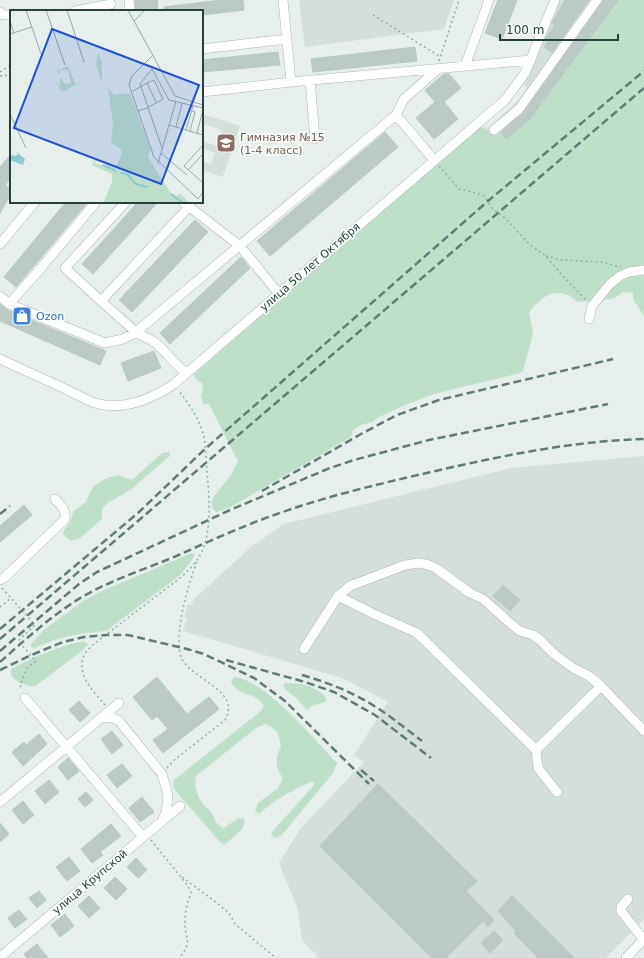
<svg xmlns="http://www.w3.org/2000/svg" width="644" height="958" viewBox="0 0 644 958" font-family="'DejaVu Sans',sans-serif">
	<rect width="100%" height="100%" fill="#e6efeb"/>
	<path fill="#d4dfda" d="M299,0H454L444,29L305,47Z
		M555,0H618L530,119L495,137L487,129L522,97L527,91L525,85L520,80Z
		M202,114L240,126L223,177L202,170V162L211,164L215,153L202,148V141L217,146L222,130L205,124L202,131Z
		M644,456V919L606,958H319L302,940L297,907L279,863L300,829L364,762L354,755L388,702L342,678L183,631L187,618L184,617L188,604L191,605L194,599L252,546L284,524L511,468Z"/>
	<path fill="#bfe0c8" d="M618,0H644V316L633,299V293L624,292L612,299L578,302C574,300 571,296 567,295C551,287 538,301 529,312L533,334L523,371L520,373L434,394L403,406L379,417L372,422L361,425L353,430L351,437L229,508L216,512L213,509L211,503L215,495L231,475L238,461L209,404H203L201,395L203,388L202,383L196,380L194,374L480,127L487,129L495,137L501,132L506,138L530,119Z
		M170,452V456L140,481L132,489L109,502L102,509V519L80,538L71,541L63,534C66,524 71,525 73,512L86,502L90,492L95,485L107,478L118,475L132,480L162,453Z
		M192,553L195,555C191,563 185,569 179,576L106,631L85,633L69,636L54,640L34,648L31,647V644L45,629L83,601L102,591Z
		M83,641L88,644L84,649L37,685C28,688 17,683 11,675V669C34,657 57,647 83,641Z
		M235,677C266,681 315,740 337,763L333,773L281,836L274,838L271,833L315,784L312,781C293,790 275,799 259,814L255,811L258,803L278,788L283,778C275,768 275,758 281,747C278,733 279,730 265,724L256,728L196,776C194,785 196,794 202,803C204,806 208,808 211,812C216,819 214,824 224,828L238,818L245,819L243,828L228,842L224,844L220,842L174,789L173,785L174,780L261,711L264,706C262,703 258,699 255,697C245,693 235,692 231,681Z
		M285,683C297,682 322,687 327,700L325,702L312,706L307,710L296,698L286,690L283,685Z"/>
	<path fill="#bbcac4" stroke="#b8c9c2" d="M135,0H157L158,11H136Z
		M221,0H243L244,10L202,15V11H164V7Z
		M498,0H517L502,39L485,33Z
		M565,0H589L552,52L544,47L548,41L545,39L555,25L552,23Z
		M604,0H618L530,119L506,139L501,132L524,112Z
		M415,47L417,61L313,72L311,59Z
		M278,52L280,65L202,72V60Z
		M444,74H449L461,88L444,102L458,119L434,139L416,118L435,102L425,90Z
		M385,132L398,147L270,256L257,241Z
		M11,154V178L5,185L11,189V194L0,213V167Z
		M66,202H88L16,287L4,277Z
		M138,202H158L93,274L82,264Z
		M195,220L208,232L132,312L119,300Z
		M241,257L250,268L170,344L160,333Z
		M0,304L7,310L106,351L100,365L0,321Z
		M154,351L161,368L128,381L121,363Z
		M24,505L32,515L0,542V526Z
		M503,585L520,600L510,611L493,596Z
		M157,677L187,714L209,697L219,709L163,753L153,740L168,729L157,716L152,720L133,697Z
		M79,701L90,713L80,722L69,710Z
		M112,731L123,745L112,754L101,739Z
		M39,734L47,744L23,766L12,752L24,742L26,745Z
		M68,758L79,771L68,780L58,767Z
		M122,764L132,776L117,788L107,775Z
		M49,780L59,792L45,804L35,791Z
		M378,784L477,881L466,891L494,920L488,927L483,921L446,958H432L320,846Z
		M86,792L93,800L85,807L78,799Z
		M142,797L154,812L140,822L129,808Z
		M23,801L34,815L23,824L12,810Z
		M0,823L9,834L0,842Z
		M111,824L121,836L100,852L103,855L92,863L81,849Z
		M69,857L80,871L67,881L56,867Z
		M136,858L147,870L138,878L127,867Z
		M115,877L127,889L116,900L104,888Z
		M39,891L46,900L37,908L29,898Z
		M89,896L100,908L89,918L78,906Z
		M512,896L574,958H538L514,933L516,931L498,911Z
		M19,910L27,919L15,928L8,918Z
		M65,914L74,926L60,937L51,925Z
		M494,931L503,940L490,953L481,943Z
		M37,944L48,958H27L24,954Z"/>
	<g fill="none" stroke-linecap="round" stroke-linejoin="round">
		<defs>
			<path id="minor" d="M129,0L130,11
				M283,0L291,82
				M75,11L111,4
				M0,12L3,15H11
				M202,49L287,39
				M465,66L489,0
				M310,80L315,139
				M202,92L291,82L531,60
				M396,115L434,160
				M494,130L519,109L597,0
				M96,202L41,268L9,304L105,343L123,339L136,332L396,115L404,99L438,69
				M126,202L65,268L101,301L189,207
				M183,202L240,246L279,294
				M0,244L35,202
				M0,296L9,304
				M101,301L136,332L156,343L185,373
				M589,319L592,306L610,284L620,276L629,272L644,270
				M0,359C20,368 39,377 59,386C70,391 81,397 92,402C121,412 150,400 174,384L505,100L525,73L555,0
				M0,580L4,578L65,519C67,510 60,505 55,499
				M338,596L374,614L417,633L536,750
				M304,649L338,596L350,586L405,565L419,563L429,565L437,569L470,593L483,599L511,624L520,631L533,635L540,640L554,654L573,668L589,676L601,686L644,731
				M25,698L143,837
				M101,718C109,717 112,717 119,721L162,774L168,795L166,813L163,819
				M557,792L538,768L536,750L601,686
				M0,802L119,703
				M628,899L621,907V911L644,940
				M0,957L180,806
				M626,958L644,939"/>
		</defs>
		<use href="#minor" stroke="#a8b8b2" stroke-width="10"/>
		<path stroke="#86b3a5" stroke-width="1.5" stroke-dasharray="2 3" stroke-linecap="butt" d="M373,15L439,56
			M439,61L459,0
			M0,72L11,65
			M0,76L11,75
			M439,166L459,189L477,193L484,196L493,209L505,218L530,245L546,256L561,274L587,301
			M546,256L562,260L602,262L621,267
			M2,588L35,625L18,641L36,661L27,668L20,685L22,690
			M0,607L11,598
			M105,705C93,691 73,671 86,652C88,649 92,646 95,643L180,578C187,572 194,565 199,557C213,534 209,496 207,470C206,458 206,445 203,433C198,417 189,404 179,391
			M167,768L173,761L225,720C242,691 193,680 182,659C172,637 189,583 197,561
			M151,840L188,886L191,893C188,901 185,911 185,920C184,939 194,941 179,958
			M182,877L217,903L229,913L235,924L276,958"/>
		<use href="#minor" stroke="#fff" stroke-width="9"/>
		<path stroke="#5f7d75" stroke-width="2.5" stroke-dasharray="8 4" stroke-linecap="butt" d="M262,491L361,434L397,415L439,400L613,359
			M0,514L10,506
			M0,629L138,513L205,449L488,201L644,71
			M0,639L644,88
			M0,651L79,584L97,572L230,510L330,468L354,460L429,440L608,404
			M226,660L305,682L334,692L375,715L431,758
			M0,662C26,639 52,615 82,597C111,580 143,570 174,557C208,542 242,526 277,514C327,496 379,484 431,472C501,456 572,441 644,439
			M0,670L29,656L63,642L84,637L106,635H128L187,649L204,654L254,678L285,701L369,784
			M302,675C326,682 350,691 371,704C389,715 405,728 422,741
			M361,770L374,781"/>
	</g>
	<defs>
		<symbol id="school-square" viewBox="-11 -11 22 22"><rect x="-9" y="-9" width="18" height="18" rx="4" fill="#8d6e63" stroke="#f7fbf9"/><path d="M0-5L7-2L0 1L-7-2ZM-4 1L0 2.5L4 1V4Q0 6-4 4Z" fill="#fff"/></symbol>
		<symbol id="shop-square" viewBox="-11 -11 22 22"><rect x="-9" y="-9" width="18" height="18" rx="4" fill="#3f7fe0" stroke="#f7fbf9"/><path d="M-5-2.5h2.3a2.7 3.5 0 0 1 5.4 0H5L5.5 6h-11ZM-1.5-2.5h3a1.5 2.3 0 0 0-3 0Z" fill="#fff"/></symbol>
	</defs>
	<g fill-rule="evenodd">
		<use href="#school-square" x="215" y="132" width="22" height="22"/>
		<use href="#shop-square" x="11" y="305" width="22" height="22"/>
	</g>
	<g text-anchor="middle" dominant-baseline="central" stroke-width="3.5" stroke-linejoin="round" paint-order="stroke">
		<g font-size="11" fill="#785e54" stroke="#f7fbf9" text-anchor="start">
			<text x="240" y="137">Гимназия №15<tspan x="240" dy="13">(1-4 класс)</tspan></text>
		</g>
		<g font-size="11" fill="#24423a" stroke="#f7fbf9">
			<text transform="translate(310 267) rotate(-41)">улица 50 лет Октября</text>
			<text transform="translate(90 882) rotate(-40)">улица Крупской</text>
		</g>
		<g font-size="11" fill="#366cbe" stroke="#f7fbf9" text-anchor="start">
			<text x="36" y="316">Ozon</text>
		</g>
	</g>
	<g transform="translate(10 10)">
		<rect width="193" height="193" fill="#e6efeb"/>
		<path d="M88,42L92,53V73L86,55ZM58,56L65,74L71,72L52,82L44,68L50,77V67L53,73L61,74L58,60H50L49,65L47,61ZM98,78L104,85L120,83L141,141L138,145L139,149L161,183L167,186L170,183L179,193H93L102,172V164L82,155L86,147L85,154L89,155H107L112,143L110,138L101,133L103,113Z" fill="#bfe0c8"/>
		<path d="M4,140L15,149L13,155L0,150V145L6,146L8,144Z" fill="#8ec9d4"/>
		<path fill="none" stroke="#8ec9d4" stroke-width="2" d="M93,155L106,161M110,163L117,164L126,174L138,177M161,184L173,193"/>
		<path fill="none" stroke="#98aaa4" stroke-width="1" d="M16,0L31,44M36,0L55,55M57,0L74,52M118,0L165,86L193,95M0,11L4,23M124,11L135,0M0,24L22,17M143,45L122,66L119,75L144,147L188,189L193,182M121,82L137,73M128,101L137,98L153,89L144,70L137,73L146,92M0,104L16,138M159,115L193,125M166,117L172,93M176,120L183,96M180,121L185,102L182,101M187,123L193,100M193,135L174,156L193,173M152,138L130,74L142,59L159,90L193,98M151,143L177,165M148,153L166,91M178,160L192,145"/>
		<path fill="#1d4ed8" fill-opacity="0.15" stroke="#1d4ed8" stroke-width="2" d="M42,19L189,75L151,174L4,118Z"/>
		<rect width="193" height="193" fill="none" stroke="#24423a" stroke-width="2"/>
	</g>
	<path d="M500 34v6h118v-6" fill="none" stroke="#24423a" stroke-width="2"/>
	<text x="506" y="34" font-size="12" fill="#24423a" stroke="#f7fbf9" stroke-width="3" paint-order="stroke">100 m</text>
</svg>
